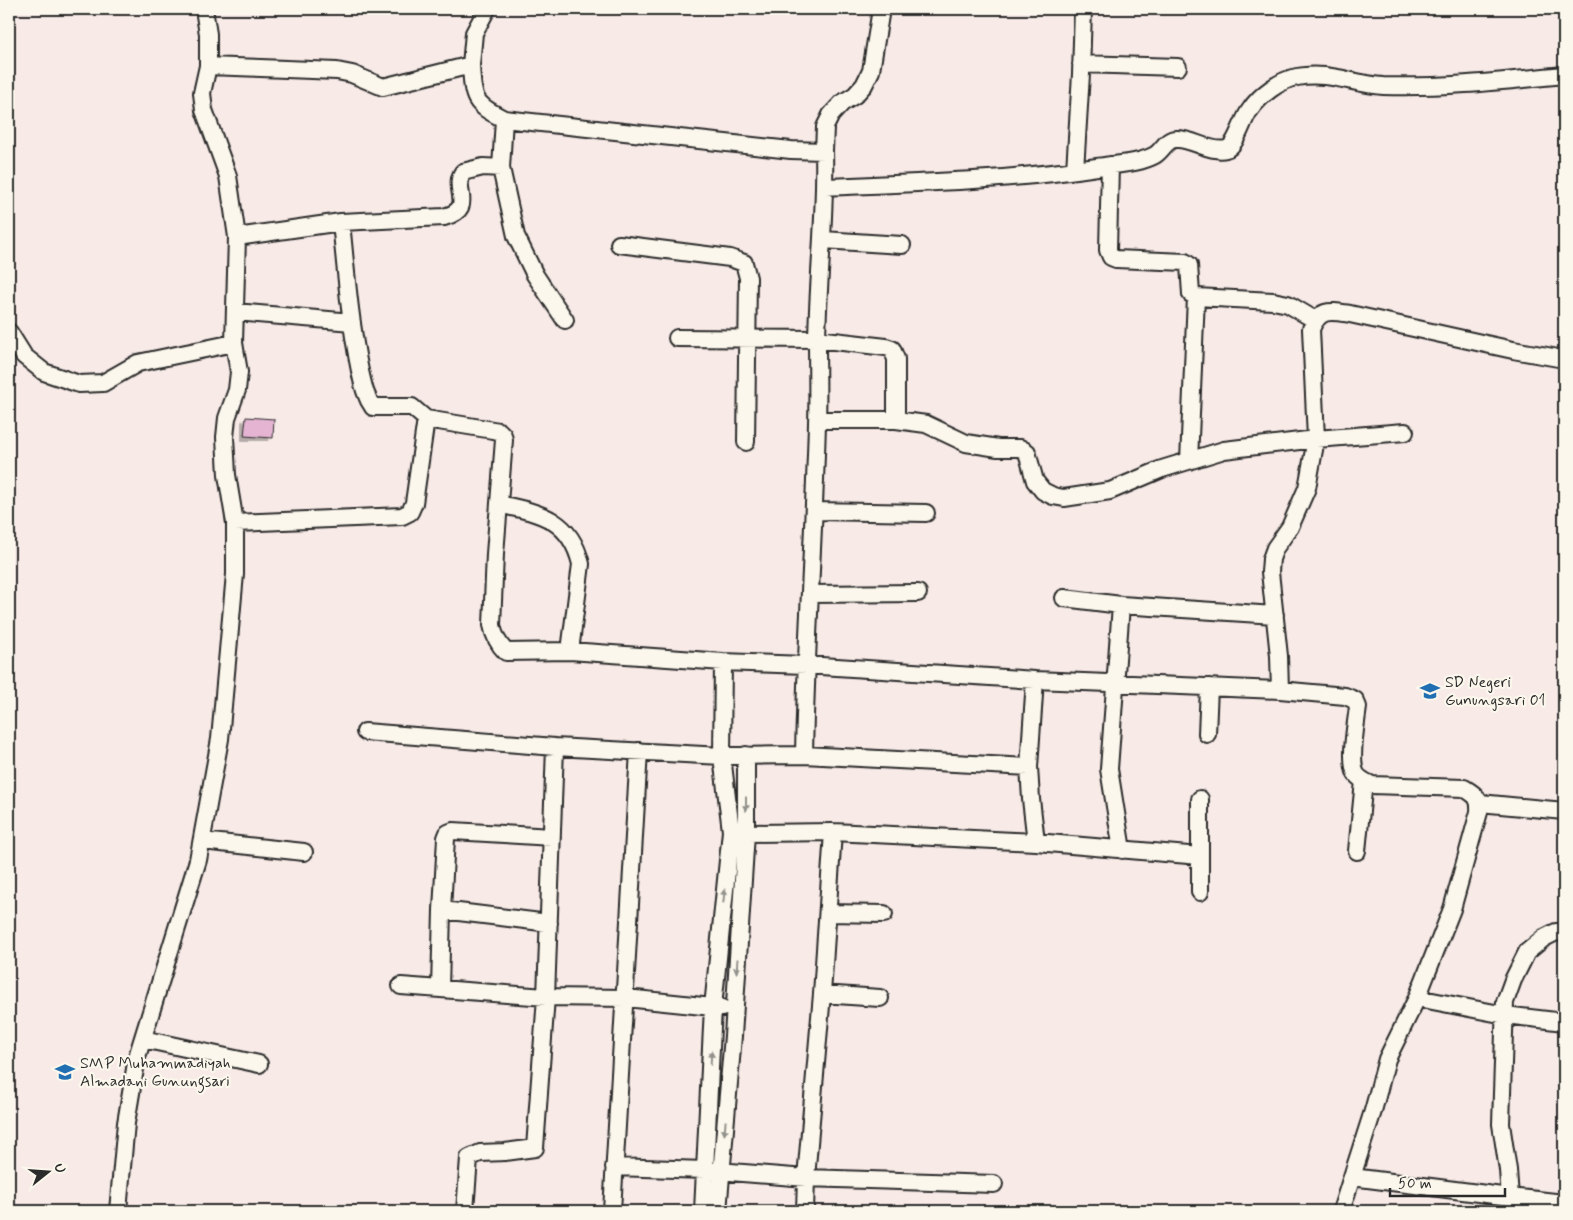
<svg xmlns="http://www.w3.org/2000/svg" width="1573" height="1220" viewBox="0 0 1573 1220" font-family="Mynerve,sans-serif">
	<defs>
		<filter id="shadow"><feDropShadow dx="-4.5" dy="4.5" stdDeviation="0" flood-color="#0004"/></filter>
	</defs>
	<rect width="100%" height="100%" fill="#f7eae7"/>
	<filter id="ink" filterUnits="userSpaceOnUse"><feTurbulence type="fractalNoise" baseFrequency=".02" numOctaves="2"/><feDisplacementMap in="SourceGraphic" scale="10" xChannelSelector="R" yChannelSelector="G"/><feConvolveMatrix kernelMatrix="1 2 1 2 8 2 1 2 1" color-interpolation-filters="sRGB"/></filter>
	<g filter="url(#ink)">
		<path fill="#e5b4d3" stroke="#2b2b2b" filter="url(#shadow)" d="M246,417L274,419L273,438L244,436Z"/>
		<g fill="none" stroke-linecap="round" stroke-linejoin="round">
			<defs>
				<path id="minor" d="M1081,64L1178,67
					M471,65L474,33L487,9
					M208,66L337,71L352,74L383,87L471,65C473,99 473,104 504,119L791,150L824,151C826,214 818,277 817,340C817,367 818,395 817,423C814,533 806,644 804,755
					M824,151L825,127L831,115L842,103L855,95L864,85L871,71L881,9
					M1110,165L1108,250L1111,257L1116,259L1185,262L1189,265L1191,294L1196,297L1273,301L1288,304L1315,320
					M501,168L516,236L535,275L565,320
					M1075,170L1081,74L1083,9
					M825,187C916,183 1007,181 1097,167C1115,164 1139,164 1155,155C1163,150 1166,139 1176,139C1192,138 1210,153 1226,149C1236,147 1243,118 1250,110C1260,95 1280,80 1297,77C1328,71 1353,84 1383,86C1444,88 1504,81 1564,75
					M341,222C346,272 350,322 360,371C363,384 365,396 373,407H412L426,419L499,431L503,435L504,440L495,554L492,625C494,636 498,644 506,652L570,651L723,662L806,665L1035,680L1280,690L1345,696L1355,700L1358,707C1356,724 1349,760 1356,774C1360,780 1366,782 1372,785L1464,788C1476,795 1480,798 1479,812L1452,909L1417,998L1387,1059L1373,1111L1341,1211
					M237,237L341,222L444,217C477,208 451,189 463,172L483,167L501,168L504,119
					M823,240L902,245
					M619,244L730,258L744,263L748,278L746,442
					M235,312L352,322
					M9,332L24,356L44,372L79,384L103,383L138,363L234,343
					M677,338L817,339L886,347L892,349L896,359V420
					M817,420H896L926,424L966,443L998,448H1020L1027,452L1035,481L1043,491L1053,496L1064,498L1110,491L1162,469L1224,450L1316,439L1405,432
					M1189,461L1196,297
					M499,504C539,513 570,518 581,564L570,651
					M814,511L926,513
					M235,523L402,516L410,512L414,503L426,419
					M811,594L918,593
					M1064,598L1121,605
					M1035,680L1029,767L1031,799L1036,842
					M1280,690L1279,656L1270,572L1271,559L1275,548L1290,527L1307,488L1316,439L1311,329C1320,308 1330,311 1350,314L1513,350L1564,359
					M365,732L555,747L722,756L804,755L1029,767
					M1207,734L1209,687
					M1480,803L1564,811
					M731,831L746,833L833,832L1036,842L1200,856V892
					M202,841L304,852
					M1122,850L1109,769L1121,605L1275,615
					M1357,851L1364,781
					M1200,856V799
					M442,910L549,923
					M828,913L884,914
					M1564,933L1556,932L1544,938L1527,952L1513,980L1505,1002L1501,1124L1508,1170L1510,1197L1564,1203
					M401,986L546,997L626,998L722,1008
					M440,989L442,910L446,838L448,833L453,831L552,837
					M822,994L880,998
					M1417,998L1505,1015L1564,1022
					M143,1039L259,1064
					M614,1167L705,1170L806,1178L994,1184
					M1352,1177L1510,1197
					M118,1211L126,1123L137,1057L198,860L220,739L235,574V523L227,475L225,437L227,418L237,390L239,372L234,343L237,237L228,176L204,110L202,93L208,66V34L204,9
					M465,1211L469,1158L480,1153L505,1152L535,1148L546,997L555,747
					M612,1211L639,751
					M703,1211L713,1007L731,831L722,756L723,662
					M718,1211L733,1036L746,833V755
					M805,1211L806,1178L822,994L833,832"/>
			</defs>
			<use href="#minor" stroke="#2b2b2b" stroke-width="20"/>
			<use href="#minor" stroke="#fbf7ec" stroke-width="16"/>
		</g>
		<defs><path id="oneway-solid" d="M-6-.8H1V-3.2L6.5 0L1 3.2V.8H-6Z" transform="scale(1.25)"/></defs>
		<g fill="#93918c">
			<use href="#oneway-solid" transform="translate(746 804) rotate(90)"/>
			<use href="#oneway-solid" transform="translate(724 896) rotate(-84)"/>
			<use href="#oneway-solid" transform="translate(737 966) rotate(94)"/>
			<use href="#oneway-solid" transform="translate(711 1058) rotate(-87)"/>
			<use href="#oneway-solid" transform="translate(725 1128) rotate(95)"/>
		</g>
	</g>
	<defs>
		<symbol id="school-bare" viewBox="-9 -9 18 18"><path d="M0-5L7-2L0 1L-7-2ZM-4 1L0 2.5L4 1V4Q0 6-4 4Z" fill="#1f6fb2" stroke="#fbf7ec" stroke-width="2.5" paint-order="stroke"/></symbol>
	</defs>
	<g fill-rule="evenodd">
		<use href="#school-bare" x="1416" y="677" width="28" height="28"/>
		<use href="#school-bare" x="51" y="1058" width="28" height="28"/>
	</g>
	<g text-anchor="middle" dominant-baseline="central" stroke-width="4.5" stroke-linejoin="round" paint-order="stroke">
		<g font-size="16" fill="#2b2b2b" stroke="#fbf7ec" text-anchor="start">
			<text x="1445" y="682">SD Negeri<tspan x="1445" dy="18">Gunungsari 01</tspan></text>
			<text x="80" y="1063">SMP Muhammadiyah<tspan x="80" dy="18">Almadani Gunungsari</tspan></text>
		</g>
	</g>
	<rect width="1573" height="1220" fill="none" stroke="#fbf7ec" stroke-width="30"/>
	<rect x="15" y="15" width="1543" height="1190" fill="none" stroke="#2b2b2b" stroke-width="2" filter="url(#ink)"/>
	<g transform="translate(48 1172) rotate(73)" stroke="#fbf7ec" stroke-width="4" paint-order="stroke">
	<path d="M0-4L9 19L0 12L-9 19Z" fill="#2b2b2b"/>
	<text y="-8" font-size="14" font-weight="bold" text-anchor="middle" fill="#2b2b2b">U</text>
	</g>
	<path d="M1390 1188v8h115v-8" fill="none" stroke="#2b2b2b" stroke-width="2.5"/>
	<text x="1398" y="1188" font-size="15" fill="#2b2b2b" stroke="#fbf7ec" stroke-width="4" paint-order="stroke">50 m</text>
</svg>
